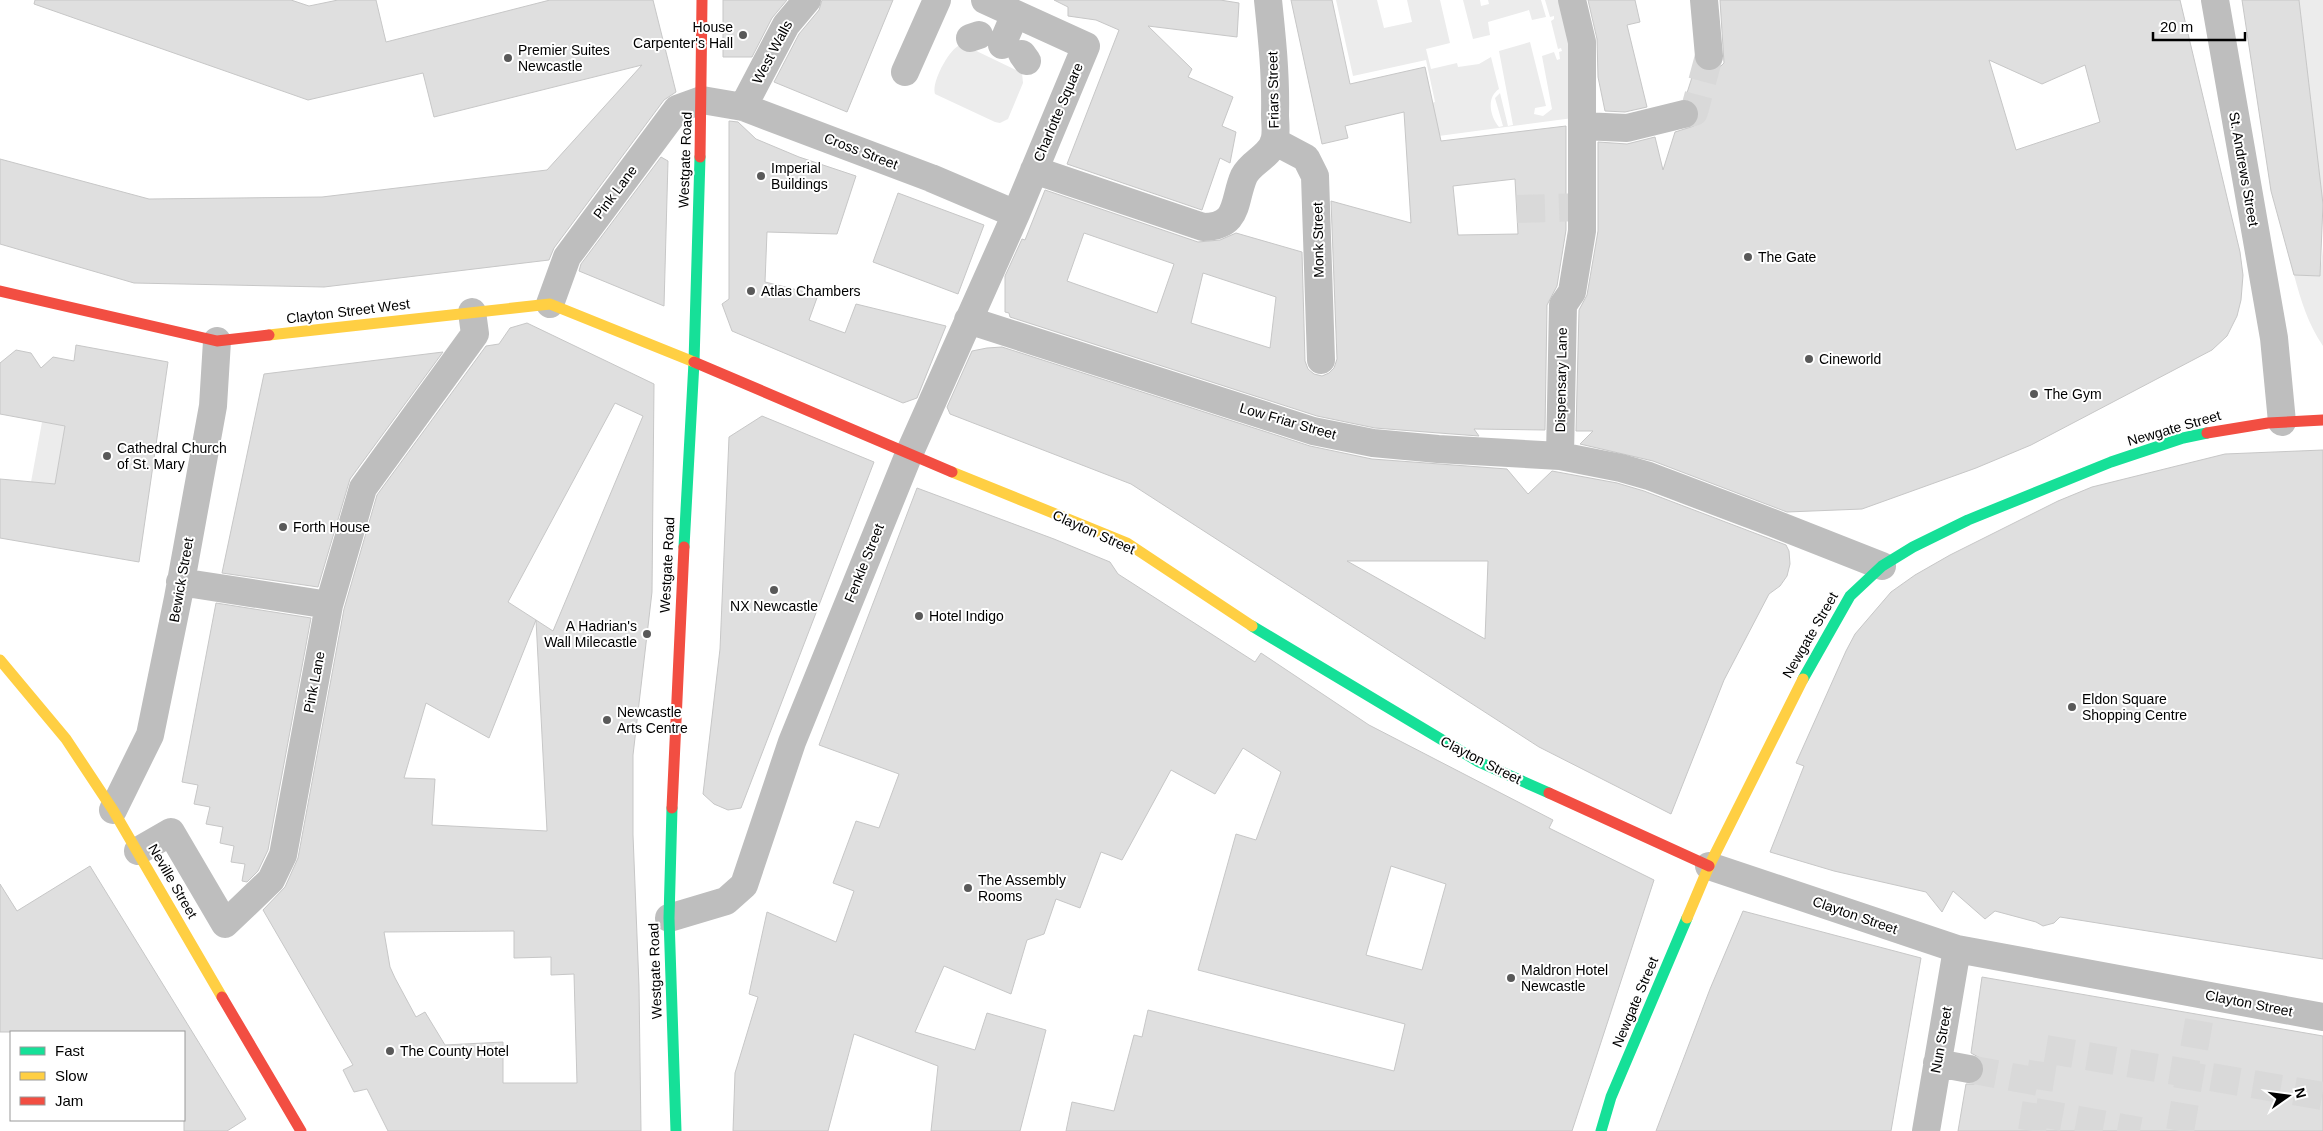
<svg xmlns="http://www.w3.org/2000/svg" width="2323" height="1131" viewBox="0 0 2323 1131" font-family="Arial,sans-serif">
	<rect width="100%" height="100%" fill="#fff"/>
	<path fill="#ececec" d="M1336,0H1377L1384,28L1412,22L1407,0H1440L1450,43L1426,49L1431,69L1457,63L1458,67L1479,64L1491,57L1499,89C1486,98 1490,116 1499,127L1503,126L1495,98L1500,93L1508,126L1513,125L1499,51L1530,42L1546,106L1535,108L1534,114L1543,116L1552,109L1542,56L1554,52L1557,60L1560,59L1559,52L1562,51L1561,48L1558,49L1551,21L1554,19V16L1550,17L1545,0H1563L1576,46L1573,118L1409,140L1405,111L1435,102L1426,60L1353,76Z
		M1463,0H1480L1481,6L1489,4L1488,0H1541L1546,17L1532,20L1529,10L1488,22L1490,35L1473,39Z
		M2299,0H2323V204Z
		M960,45H964L1022,73L1023,83L1008,119L1000,123L995,122L935,94C931,83 949,49 960,45Z
		M2323,247V346C2308,324 2301,301 2294,275L2320,276Z
		M42,422L65,426L50,512L31,482Z"/>
	<path fill="#dfdfdf" stroke="#c7c7c7" fill-rule="evenodd" d="M35,0H291L309,6L338,0H376L386,42L550,0H653L676,92L664,100L554,248L549,260L324,287L134,283L0,244V159L149,199L322,197L547,170L642,65L434,117L423,73L308,100L34,4Z
		M723,0H787L772,18L752,57H723Z
		M822,0H893L847,112L774,82L799,34L819,10Z
		M1054,0H1220L1239,3L1237,37L1148,26L1192,69L1188,77L1233,97L1222,126L1236,132L1230,163L1220,158L1202,210L1067,164L1119,30L1096,20L1068,16V7Z
		M1291,0H1332L1350,84L1425,67L1441,141L1566,126V230L1557,286L1547,305L1545,430L1474,429L1479,436L1439,433L1375,428L1317,416L1010,317L1009,313L1005,312V276L1022,239L1025,240L1045,190L1198,242L1220,240L1236,233L1302,252L1305,361L1308,369L1314,374L1322,376L1329,373L1334,368L1337,359L1331,201L1411,223L1404,112L1345,126L1348,138L1322,144ZM1515,179L1518,234L1458,235L1453,186ZM1084,233L1174,264L1157,313L1067,281ZM1203,273L1276,297L1270,348L1191,323Z
		M1588,0H1635L1640,22L1627,25L1647,107L1625,112L1605,111L1598,77L1597,39Z
		M1720,0H2180L2240,252L2243,275L2241,300L2237,316L2227,336L2212,350L2031,445L1976,468L1862,509L1787,512L1653,461L1580,444L1593,431H1576L1579,310L1587,295L1598,231V142L1627,144L1655,137L1663,170L1675,132L1694,126L1699,119V111L1696,104L1685,99L1696,65L1702,70L1710,72L1718,69L1724,63ZM1989,60L2042,84L2085,65L2100,122L2016,150Z
		M2242,0H2299L2323,204L2320,276L2294,275L2271,191Z
		M729,121L738,122L756,139L799,157L856,176L837,234L767,232L765,282L818,295L809,320L845,333L856,304L946,326L917,398L903,403L732,331L722,304L729,299Z
		M661,157L668,161L664,306L579,271L581,264Z
		M898,193L984,225L958,294L873,262Z
		M527,323L654,384L652,592L633,755V835L639,986L641,1131H388L367,1089L354,1092L343,1070L353,1065L263,910L285,887L298,858L344,609L377,495L486,346L499,344L510,328ZM615,403L643,416L553,631L536,620L547,831L432,825L435,779L404,778L426,703L489,738L536,620L508,602ZM514,931V958L551,957V975L574,974L577,1083H503V1042L445,1045L425,1012L416,1017L395,978L390,967L384,932Z
		M76,345L168,362L139,562L0,538V479L55,484L65,426L0,414V363L16,350L31,353L41,368L53,357L74,361Z
		M1002,347L1310,446L1372,459L1507,469L1528,494L1552,471L1617,483L1644,491L1786,545L1789,551L1790,564L1787,576L1780,586L1769,594L1724,680L1671,814L1539,747L1131,484L950,414L947,407L972,351L987,348ZM1347,561H1488L1485,639Z
		M443,352L350,479L318,587L222,573L264,374Z
		M762,416L874,462L741,808L728,810L714,804L703,794L720,649L729,437Z
		M2323,450V959L2060,917L2054,923L2043,926L2036,922L1995,911L1985,919L1953,891L1942,912L1926,892L1834,871L1770,852L1804,766L1796,763L1846,651L1855,634L1891,592L1915,575L1950,555L2058,501L2092,487L2225,454Z
		M917,488L1054,539L1110,562L1118,574L1255,662L1261,653L1369,725L1553,820L1549,828L1654,880L1572,1131H1066L1072,1102L1114,1111L1134,1035L1142,1037L1148,1010L1394,1071L1405,1024L1198,970L1236,834L1256,840L1281,772L1243,748L1215,794L1171,770L1122,860L1101,852L1080,908L1056,899L1044,934L1027,940L1011,994L944,966L915,1032L975,1050L987,1013L1046,1030L1020,1131H931L938,1066L854,1034L828,1131H733L735,1073L758,997L749,994L767,912L836,942L854,891L833,883L856,821L879,828L899,774L819,745ZM1391,866L1446,884L1422,970L1366,955Z
		M216,603L311,618L268,850L258,871L247,882L242,881L245,864L231,862L234,846L220,843L223,827L206,824L210,807L194,804L198,785L182,782Z
		M90,866L246,1119L227,1131H184V1032H0V884L17,911Z
		M1743,911L1921,958L1891,1131H1656L1710,989Z
		M1982,977L2323,1036V1131H1958L1966,1084H1974L1980,1080L1984,1071V1063L1980,1058L1971,1053Z"/>
	<g fill="none" stroke-linecap="round" stroke-linejoin="round">
		<path stroke="#d9d9d9" stroke-width="28" stroke-dasharray="28 14" stroke-linecap="butt" d="M1684,114L1694,112L1709,56
			M1517,209L1583,207
			M1969,1069L2039,1082
			M2035,1112L2140,1131
			M2032,1131L2045,1049L2323,1096
			M2180,1131L2200,1015"/>
		<path stroke="#bebebe" stroke-width="28" d="M1704,0L1709,56
			M2215,0L2274,338L2282,422
			M970,38L979,35
			M1002,45L1015,14
			M1022,54L1027,61
			M905,72L937,0
			M743,107L786,25L807,0
			M1582,126L1627,128L1684,114
			M1274,141L1306,158L1315,176L1321,360
			M1034,170L1203,227C1240,227 1233,201 1244,176C1251,162 1269,157 1274,142C1277,134 1275,123 1275,115C1276,76 1272,38 1268,0
			M550,304L567,257L677,109L702,100L743,107L931,178L1016,214
			M968,320L1313,431L1373,443L1438,449L1560,456L1621,468L1649,476L1773,523L1882,566
			M1560,456L1563,305L1572,292L1582,231V42L1572,0
			M180,582L329,605
			M113,810L150,735L178,598L213,406L217,341
			M138,851L171,832L225,924L271,880L283,855L329,605L363,488L475,334L472,312
			M1709,866L1957,949L2323,1017
			M669,918L726,901L744,885L792,742L909,454L1016,214L1086,46L985,0
			M1937,1063L1969,1069
			M1926,1131L1957,949"/>
		<path stroke="#16e098" stroke-width="11" d="M684,547L694,362L700,157
			M1252,626L1479,762L1549,793
			M1803,679L1850,596L1882,566L1913,547L1968,520L2111,462L2183,438L2207,433
			M672,808L669,918L676,1131
			M1601,1131L1611,1097L1687,918"/>
		<path stroke="#ffcf43" stroke-width="11" d="M269,335L550,304L694,362
			M952,472L1127,543L1252,626
			M0,660L66,739L113,810L222,997
			M1687,918L1709,866L1803,679"/>
		<path stroke="#f24e42" stroke-width="11" d="M700,157L702,0
			M0,291L217,341L269,335
			M694,362L952,472
			M2207,433L2268,423L2323,420
			M1549,793L1709,866
			M672,808L684,547
			M222,997L301,1131"/>
	</g>
	<g fill="#595959" stroke="#fff" stroke-width="2">
		<circle cx="743" cy="35" r="5"/>
		<circle cx="508" cy="58" r="5"/>
		<circle cx="761" cy="176" r="5"/>
		<circle cx="1748" cy="257" r="5"/>
		<circle cx="751" cy="291" r="5"/>
		<circle cx="1809" cy="359" r="5"/>
		<circle cx="2034" cy="394" r="5"/>
		<circle cx="107" cy="456" r="5"/>
		<circle cx="283" cy="527" r="5"/>
		<circle cx="774" cy="590" r="5"/>
		<circle cx="919" cy="616" r="5"/>
		<circle cx="647" cy="634" r="5"/>
		<circle cx="2072" cy="707" r="5"/>
		<circle cx="607" cy="720" r="5"/>
		<circle cx="968" cy="888" r="5"/>
		<circle cx="1511" cy="978" r="5"/>
		<circle cx="390" cy="1051" r="5"/>
	</g>
	<g text-anchor="middle" dominant-baseline="central" stroke-width="4" stroke-linejoin="round" paint-order="stroke">
		<g font-size="14" fill="#000" stroke="#fff" text-anchor="start">
			<text x="733" y="27" text-anchor="end">House<tspan x="733" dy="16">Carpenter's Hall</tspan></text>
			<text x="518" y="50">Premier Suites<tspan x="518" dy="16">Newcastle</tspan></text>
			<text x="771" y="168">Imperial<tspan x="771" dy="16">Buildings</tspan></text>
			<text x="1758" y="257">The Gate</text>
			<text x="761" y="291">Atlas Chambers</text>
			<text x="1819" y="359">Cineworld</text>
			<text x="2044" y="394">The Gym</text>
			<text x="117" y="448">Cathedral Church<tspan x="117" dy="16">of St. Mary</tspan></text>
			<text x="293" y="527">Forth House</text>
			<text x="774" y="606" text-anchor="middle">NX Newcastle</text>
			<text x="929" y="616">Hotel Indigo</text>
			<text x="637" y="626" text-anchor="end">A Hadrian's<tspan x="637" dy="16">Wall Milecastle</tspan></text>
			<text x="2082" y="699">Eldon Square<tspan x="2082" dy="16">Shopping Centre</tspan></text>
			<text x="617" y="712">Newcastle<tspan x="617" dy="16">Arts Centre</tspan></text>
			<text x="978" y="880">The Assembly<tspan x="978" dy="16">Rooms</tspan></text>
			<text x="1521" y="970">Maldron Hotel<tspan x="1521" dy="16">Newcastle</tspan></text>
			<text x="400" y="1051">The County Hotel</text>
		</g>
		<g font-size="14" fill="#000" stroke="#fff">
			<text transform="translate(772 52) rotate(-62)">West Walls</text>
			<text transform="translate(1273 90) rotate(-91)">Friars Street</text>
			<text transform="translate(1058 112) rotate(-67)">Charlotte Square</text>
			<text transform="translate(861 151) rotate(21)">Cross Street</text>
			<text transform="translate(685 160) rotate(-88)">Westgate Road</text>
			<text transform="translate(2244 169) rotate(80)">St. Andrews Street</text>
			<text transform="translate(615 192) rotate(-53)">Pink Lane</text>
			<text transform="translate(1318 240) rotate(-91)">Monk Street</text>
			<text transform="translate(348 311) rotate(-7)">Clayton Street West</text>
			<text transform="translate(1561 380) rotate(-89)">Dispensary Lane</text>
			<text transform="translate(1288 421) rotate(16)">Low Friar Street</text>
			<text transform="translate(2174 428) rotate(-16)">Newgate Street</text>
			<text transform="translate(1094 532) rotate(24)">Clayton Street</text>
			<text transform="translate(864 563) rotate(-68)">Fenkle Street</text>
			<text transform="translate(667 565) rotate(-87)">Westgate Road</text>
			<text transform="translate(181 580) rotate(-80)">Bewick Street</text>
			<text transform="translate(1810 635) rotate(-60)">Newgate Street</text>
			<text transform="translate(314 682) rotate(-79)">Pink Lane</text>
			<text transform="translate(1481 760) rotate(27)">Clayton Street</text>
			<text transform="translate(173 881) rotate(60)">Neville Street</text>
			<text transform="translate(1855 915) rotate(19)">Clayton Street</text>
			<text transform="translate(655 971) rotate(-92)">Westgate Road</text>
			<text transform="translate(1635 1002) rotate(-67)">Newgate Street</text>
			<text transform="translate(2249 1003) rotate(11)">Clayton Street</text>
			<text transform="translate(1941 1040) rotate(-80)">Nun Street</text>
		</g>
	</g>
	<rect x="10" y="1031" width="175" height="90" fill="#ffffff" stroke="#999999"/>
	<rect x="20" y="1047" width="25" height="8" fill="#16e098" stroke="#999999"/>
	<text x="55" y="1056" font-size="15" fill="#000000">Fast</text>
	<rect x="20" y="1072" width="25" height="8" fill="#ffcf43" stroke="#999999"/>
	<text x="55" y="1081" font-size="15" fill="#000000">Slow</text>
	<rect x="20" y="1097" width="25" height="8" fill="#f24e42" stroke="#999999"/>
	<text x="55" y="1106" font-size="15" fill="#000000">Jam</text>
	<g transform="translate(2288 1096) rotate(76)" stroke="#ffffff" stroke-width="4" paint-order="stroke">
	<path d="M0-4L9 19L0 12L-9 19Z" fill="#000000"/>
	<text y="-8" font-size="14" font-weight="bold" text-anchor="middle" fill="#000000">N</text>
	</g>
	<path d="M2153 32v8h92v-8" fill="none" stroke="#000000" stroke-width="2.5"/>
	<text x="2160" y="32" font-size="15" fill="#000000" stroke="#ffffff" stroke-width="4" paint-order="stroke">20 m</text>
</svg>
